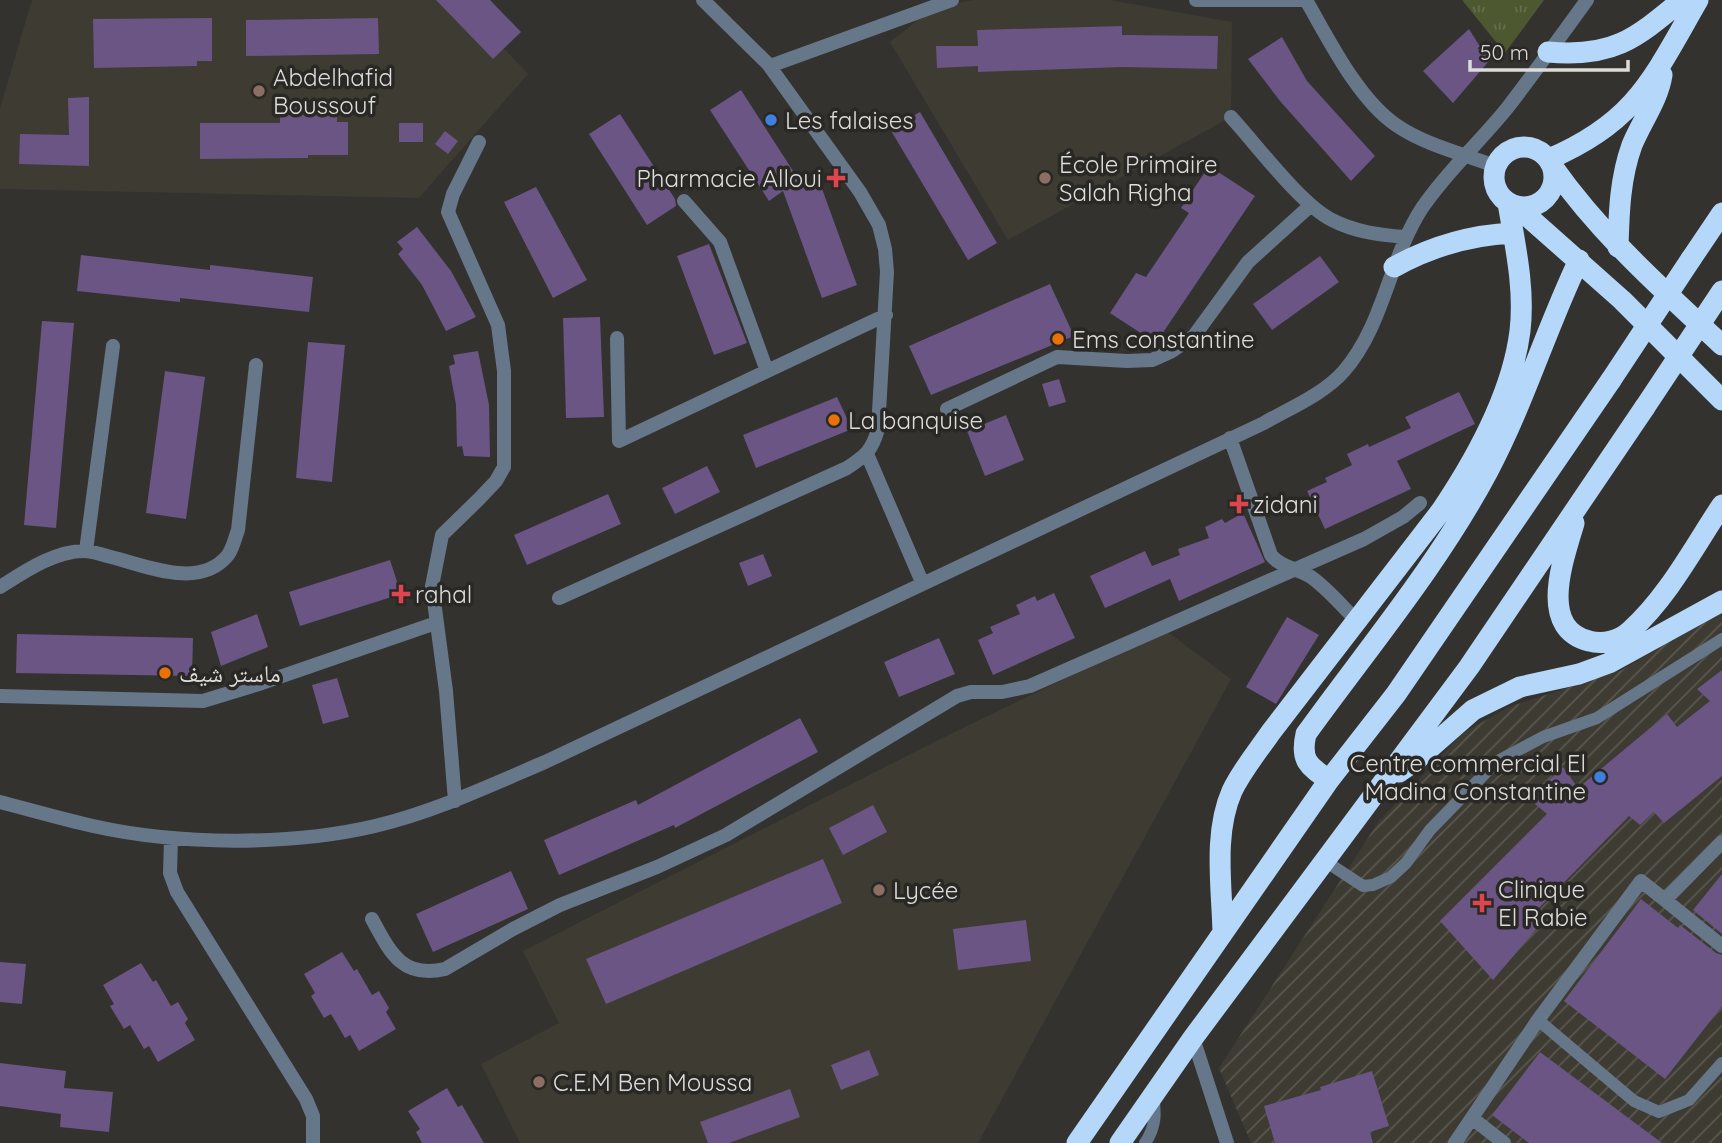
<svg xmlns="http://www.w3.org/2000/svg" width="1722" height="1143" viewBox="0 0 1722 1143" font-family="Quicksand,'Noto Naskh Arabic',sans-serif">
	<defs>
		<pattern id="industrial-furrows" width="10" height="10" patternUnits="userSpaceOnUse" patternTransform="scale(1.75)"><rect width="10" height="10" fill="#3d3b32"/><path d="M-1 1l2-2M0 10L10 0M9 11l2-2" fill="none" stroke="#59574f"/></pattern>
		<pattern id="grass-tufts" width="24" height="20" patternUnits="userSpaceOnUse" patternTransform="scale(1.75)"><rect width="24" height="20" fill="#4d5730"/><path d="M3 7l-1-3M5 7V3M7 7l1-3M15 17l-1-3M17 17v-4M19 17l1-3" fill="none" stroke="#666f4d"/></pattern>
	</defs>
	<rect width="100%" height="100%" fill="#33322f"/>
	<path fill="#3d3b32" d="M32,0H459L528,74L419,198L0,189V108Z
		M973,0H1110L1232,22L1231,117L1008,240L890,42L934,7Z
		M1165,630L1231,679L978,1143H520L481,1064L559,1023L523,951L938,740Z"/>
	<path fill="url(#industrial-furrows)" d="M1722,609V1143H1251L1219,1068L1379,821L1463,733L1509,707L1622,670Z"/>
	<path fill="url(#grass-tufts)" d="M1462,0H1544L1505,53Z"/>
	<path fill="#6a5584" d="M436,0H490L521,32L493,59Z
		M212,18V61H197V66L94,68L93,19Z
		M378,18L379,54L246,56V20Z
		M1122,26V35L1218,36L1217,69L1123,67L978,72V66L937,68L936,46H978L977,30Z
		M1469,29L1489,61L1453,103L1423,71Z
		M1282,37L1307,81L1375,156L1351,181L1280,101L1248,59Z
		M741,90L806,191L821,186L857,285L822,298L783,191L769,201L710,110Z
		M89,97V166L19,164L20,134L69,135L68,98Z
		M337,107V122H348V155H308V158L200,159V123H280V108Z
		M920,112L997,243L968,260L890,129Z
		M620,114L675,199L676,206L647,225L589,134Z
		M399,123H423V142H399Z
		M445,131L458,141L448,154L435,144Z
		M1209,166L1255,196L1156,343L1110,313L1136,273L1146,277L1189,213L1181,208Z
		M536,187L587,280L553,298L504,202Z
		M417,227L451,271L476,317L446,331L422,285L398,254L403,249L397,242Z
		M709,244L747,343L714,355L677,256Z
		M81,255L210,270V265L313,277L309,312L180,298V302L77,291Z
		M1320,256L1339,282L1272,330L1253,304Z
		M1050,284L1074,336L931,395L909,346Z
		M600,317L604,417L566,418L563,318Z
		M42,321L74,323L56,528L24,525Z
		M308,342L345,345L332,482L296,478Z
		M478,351L489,405L490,457L464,456L462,446L457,447L456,405L449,366L455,364L453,355Z
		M165,371L205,377L186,519L146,513Z
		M1059,379L1066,402L1049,407L1042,384Z
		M1459,392L1475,424L1397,461L1411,489L1325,529L1307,491L1327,482L1325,478L1352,465L1347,454L1368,444L1369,447L1411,428L1405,417Z
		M837,397L852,429L756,468L743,435Z
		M1006,415L1024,460L985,476L967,431Z
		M707,466L720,492L675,514L662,488Z
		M608,494L621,524L527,565L514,535Z
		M1243,513L1265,562L1179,601L1170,579L1105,608L1090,576L1145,551L1152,566L1180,555L1178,549L1209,538L1205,527L1222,519L1225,523Z
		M763,554L772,576L748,586L739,563Z
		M390,560L401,594L300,626L289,592Z
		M1054,593L1075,638L993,675L978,640L993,633L990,627L1020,614L1016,605L1035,596L1037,601Z
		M257,614L268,647L221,666L211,632Z
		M1287,617L1319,635L1276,704L1246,687Z
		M17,634L193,638L192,676L16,673Z
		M939,638L955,674L899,697L884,662Z
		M1722,670V776L1664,823L1654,812L1640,825L1629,816L1536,911L1544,920L1493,980L1440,921L1547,814L1529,799L1563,767L1578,788L1667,714L1677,727L1710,701L1697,689Z
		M337,678L349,717L323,724L312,685Z
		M800,718L818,752L675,828L674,825L559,875L544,840L636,800L638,805Z
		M873,805L887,832L843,855L829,828Z
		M823,859L842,903L606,1004L586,959Z
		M511,871L528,909L433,952L416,914Z
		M1722,874V934L1693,910Z
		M1641,899L1678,928L1680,925L1716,953L1722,955V1006L1665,1079L1564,1001Z
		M1026,920L1031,961L958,970L953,929Z
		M342,952L354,971L357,969L372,995L379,991L389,1008L386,1012L396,1029L359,1051L350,1035L345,1038L331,1014L324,1018L311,996L315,993L304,974Z
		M0,962L26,964L22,1004L0,1002Z
		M141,963L153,982L156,980L171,1006L178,1002L188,1019L185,1023L195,1040L158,1062L149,1046L144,1049L130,1025L124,1029L110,1006L114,1004L103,985Z
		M869,1050L879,1075L841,1090L831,1065Z
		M1540,1052L1662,1143H1529L1492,1115Z
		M0,1063L66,1071L64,1088L113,1092L109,1132L60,1127L61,1114L0,1106Z
		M1372,1071L1389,1126L1370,1132L1373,1143H1275L1264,1106L1321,1090L1320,1087Z
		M447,1088L458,1107L462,1105L484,1143H422L416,1132L420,1129L408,1111Z
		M790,1089L800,1117L729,1143H708L700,1122Z"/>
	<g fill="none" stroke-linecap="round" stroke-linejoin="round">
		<path stroke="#667789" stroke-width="12" d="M1325,861L1363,886L1373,885L1391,877L1406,863L1430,830L1496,762L1543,737L1597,718L1722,639
			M1538,1020L1634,1101L1659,1112L1689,1100L1722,1063
			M1145,1143C1156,1127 1156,1113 1153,1095"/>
		<path stroke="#667789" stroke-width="14" d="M1196,0H1306C1329,40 1358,99 1396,125C1425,145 1463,154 1495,166
			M770,66L952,0
			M1231,117C1256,144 1301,205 1332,220C1355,232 1380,235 1405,237
			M684,201L720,242L767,371
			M617,338L619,441L886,315
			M947,409L1057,357L1127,361L1152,360L1172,351L1194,336L1248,262L1311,205
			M1230,438L1271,555C1281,568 1298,568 1311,577C1328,589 1342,606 1357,621
			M867,454L922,582
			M86,551L113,346
			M0,587C24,572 54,551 84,551C93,551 102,555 111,557C147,566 200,590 228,555C233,548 235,538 238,530L256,365
			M559,598L847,468C865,456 872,451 878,429L887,272L885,249L879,225L860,192L768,64L703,0
			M0,696L203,701L262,683L436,623
			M455,801L446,691L432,586L442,535L479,499L496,481L504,467V371L498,325L448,212L453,194L479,142
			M0,802C31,810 62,819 93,826C178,845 290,846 375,826C434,812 489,786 545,762L1264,423C1290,408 1324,394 1344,371C1384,325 1389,259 1422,208C1447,171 1480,142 1508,107C1535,72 1561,36 1587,0
			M171,838L170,873L177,892L306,1099L313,1116V1143
			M1665,900L1722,946
			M372,919C390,952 402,979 445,969L513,929L560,905L657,867L726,835L957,696L971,692H1002L1030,686L1364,539L1403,517L1420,503
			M1193,1038L1227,1143
			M1472,1118L1504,1143
			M1455,1143L1538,1020L1641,881L1665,900L1722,842"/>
		<path stroke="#b5d7fa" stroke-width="21" d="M1548,52C1613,58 1635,39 1682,0
			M1494 177a30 30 0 1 1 60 0a30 30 0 1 1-60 0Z
			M1549,159C1636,122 1653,78 1698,0
			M1553,167C1601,235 1662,289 1722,345
			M1516,206L1622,300L1722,400
			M1618,247C1619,212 1620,178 1632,145C1642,121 1658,100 1662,75
			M1691,259L1722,213
			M1394,267C1432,246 1469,235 1513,233
			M1574,523C1564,558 1537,628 1589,641C1603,645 1619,641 1630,631C1668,597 1694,547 1722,505
			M1399,772L1415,761L1473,710L1520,687L1579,674L1609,663L1722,601
			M1329,780C1308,766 1300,760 1306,734C1368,648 1438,565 1488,471C1524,403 1546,329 1579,260
			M1223,933C1222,887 1213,834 1232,791C1242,770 1258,751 1271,732L1441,511C1476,459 1512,395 1520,331C1525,288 1515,245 1508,203
			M1077,1143L1329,780L1396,694L1611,380
			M1120,1143L1193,1038L1469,667L1645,407"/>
		<path stroke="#b5d7fa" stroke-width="21" d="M1611,380L1691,259
			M1645,407L1722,291"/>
	</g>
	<g fill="#8d6e63" stroke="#292825" stroke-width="2.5">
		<circle cx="259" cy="91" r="7"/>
		<circle cx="1045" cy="178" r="7"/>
		<circle cx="879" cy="890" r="7"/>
		<circle cx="539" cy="1082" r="7"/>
	</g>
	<g fill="#3f7fe0" stroke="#292825" stroke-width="2.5">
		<circle cx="771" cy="120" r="7"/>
		<circle cx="1600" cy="777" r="7"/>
	</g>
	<g fill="#e0444e" stroke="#292825" stroke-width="2.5">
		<path d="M832.5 167.5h7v7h7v7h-7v7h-7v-7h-7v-7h7z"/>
		<path d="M1235.5 493.5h7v7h7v7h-7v7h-7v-7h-7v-7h7z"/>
		<path d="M397.5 583.5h7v7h7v7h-7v7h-7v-7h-7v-7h7z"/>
		<path d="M1478.5 892.5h7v7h7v7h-7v7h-7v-7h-7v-7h7z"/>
	</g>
	<g fill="#e8710a" stroke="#292825" stroke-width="2.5">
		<circle cx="1058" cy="339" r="7"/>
		<circle cx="834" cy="420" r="7"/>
		<circle cx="165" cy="673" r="7"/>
	</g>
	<g text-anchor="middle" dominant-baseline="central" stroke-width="7" stroke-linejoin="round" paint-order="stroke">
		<g font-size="24" fill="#dddcda" stroke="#292825" text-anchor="start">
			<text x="273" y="77">Abdelhafid<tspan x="273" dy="28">Boussouf</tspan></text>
			<text x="785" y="120">Les falaises</text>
			<text x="1059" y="164">École Primaire<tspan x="1059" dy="28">Salah Righa</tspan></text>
			<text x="822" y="178" text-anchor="end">Pharmacie Alloui</text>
			<text x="1072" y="339">Ems constantine</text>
			<text x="848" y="420">La banquise</text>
			<text x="1253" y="504">zidani</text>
			<text x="415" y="594">rahal</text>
			<text x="179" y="673">ماستر شيف</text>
			<text x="1586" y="763" text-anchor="end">Centre commercial El<tspan x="1586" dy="28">Madina Constantine</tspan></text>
			<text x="1498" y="889">Clinique<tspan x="1498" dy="28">El Rabie</tspan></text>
			<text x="893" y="890">Lycée</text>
			<text x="553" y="1082">C.E.M Ben Moussa</text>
		</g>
	</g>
	<path d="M1470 60v10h158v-10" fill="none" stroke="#dddcda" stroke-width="3.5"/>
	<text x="1480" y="60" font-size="21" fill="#dddcda" stroke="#292825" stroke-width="5" paint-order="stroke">50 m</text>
</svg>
